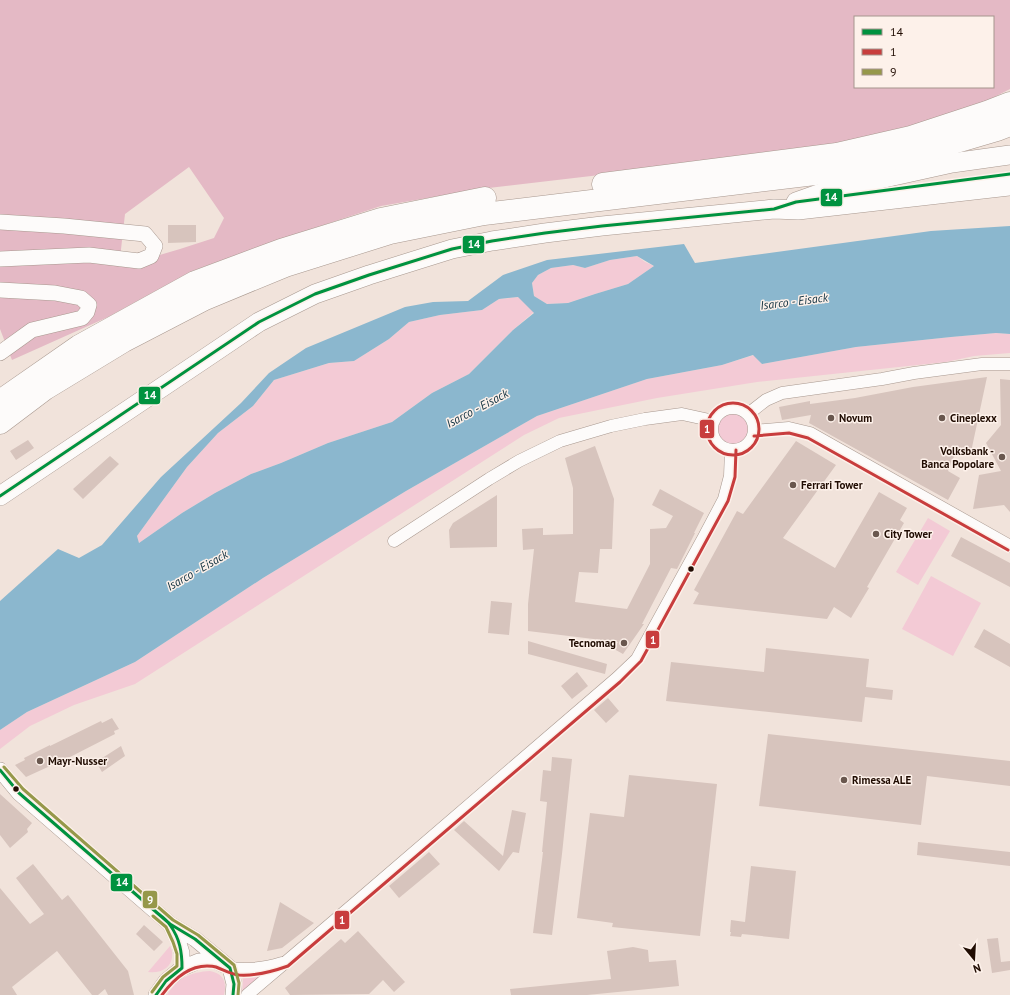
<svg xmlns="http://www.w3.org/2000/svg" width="1010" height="995" viewBox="0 0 1010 995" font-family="'PT Sans',sans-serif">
	<rect width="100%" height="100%" fill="#f1e3db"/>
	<path fill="#f3cad5" d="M637,256L645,262L654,266L628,284L595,294L568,303L547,304L534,296L532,283L538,275L551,268L573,265L585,268L610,260Z
		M519,297L534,312L513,330L469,374L432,393L392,422L328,443L281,463L251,474L215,493L182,513L139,543L137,536L187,467L218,433L253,406L274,380L329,363L354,361L389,339L409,322L440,315L482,310L499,299Z
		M996,333L1010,334V353L974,356L946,362L757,382L657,398L559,418L524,435L135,684L74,705L30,726L0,749V730L27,712L135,662L263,578L406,491L537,416L647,379L722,365L754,355L762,364L856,347L951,337Z
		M716 430a17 17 0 1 1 34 0a17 17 0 1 1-34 0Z
		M928,518L950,531L918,585L896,572Z
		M931,576L981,603L953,656L902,629Z
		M170,946C171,948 172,950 172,952C174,967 161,974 148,972Z
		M210,971C224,974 227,982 224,995H167C177,978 191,972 210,971Z
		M241,972H259L264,977L242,995L243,980Z"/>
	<path fill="#e4b9c5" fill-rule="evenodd" d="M0,0H1010V89L967,111L847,143L668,167L480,189L381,206L278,240L192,271L108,317L12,360L0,329ZM855,17H993V87H855ZM189,167L224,218L214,238L180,249L119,267L125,214Z"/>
	<path fill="#8bb7ce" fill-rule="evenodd" d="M1010,226V334L996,333L951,337L856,347L762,364L753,355L722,365L647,379L537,416L406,491L263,578L135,662L27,712L0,730V601L58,549L79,558L102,545L161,477L241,403L269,373L306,348L405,307L433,302L468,301L503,275L547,260L684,244L695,263L931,231ZM637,256L654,266L628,284L595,294L568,303L547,304L534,296L532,283L538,275L551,268L573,265L585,268L610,260ZM518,297L534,313L513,330L469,374L432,393L392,422L328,443L281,463L251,474L215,493L182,513L139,543L137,536L187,467L218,433L253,406L274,380L329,363L354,361L389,339L409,322L440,315L482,310L499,299Z"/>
	<path fill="#d7c4bd" d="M168,225H196V242L168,243Z
		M987,377L971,452L957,449L948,471L960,478L948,500L809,423L811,415L782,420L779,407L810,401V404L855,398L913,387Z
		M1000,379L1010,380V512L1004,505L973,509L979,475L1001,471L986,443L1001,425Z
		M28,440L34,448L16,460L10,451Z
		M796,441L836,465L783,538L835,568L879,492L907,508L900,520L904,523L867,587L869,588L851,618L834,607L827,619L693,604L699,593L694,590L737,511L743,514Z
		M595,446L614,499L612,549H600L598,573L579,572L575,602L627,609L650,564V529L666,528L673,516L652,505L660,489L704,513L694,533H695L677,569L671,568L642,624H644L623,654L614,649L618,642L528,631V604L534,549L523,550L522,529L543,528V535L573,534V488L565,458Z
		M110,456L119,464L83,499L73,489Z
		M497,495V547L450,548L449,530L453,523Z
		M961,537L1010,563V587L951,556Z
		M491,601L512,603L509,635L488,633Z
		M984,629L1010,644V667L974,647Z
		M528,641L607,664L605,674L528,654Z
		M766,648L869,659L866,687L893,690L892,700L865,697L862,722L666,701L671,662L764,672Z
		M577,672L588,686L572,699L561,686Z
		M608,698L619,711L606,723L594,710Z
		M112,718L119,729L114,731L115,734L72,756L26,777L15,765L25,760L24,758L50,745V746L101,721L102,723Z
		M768,734L1010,761V786L927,776L921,825L759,806Z
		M121,746L125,756L102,772L96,762Z
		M552,757L572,759L562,854L552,935L533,933L543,852H542L547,802L540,801L543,770L551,771Z
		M629,775L717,784L700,936L612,927L613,923L577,918L590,813L624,817Z
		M0,794L32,823L27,829L28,832L10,848L0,835Z
		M512,810L526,813L519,853L513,852L499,871L454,830L464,821L503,856Z
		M918,842L1010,852V866L917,855Z
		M429,852L440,864L399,898L389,886Z
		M33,864L62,900L68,895L128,971L134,995H108L105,989L98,995H92L57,951L12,987L17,995H0V888L30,924L44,914L16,878Z
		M751,866L796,871L789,939L742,934L741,937L730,936L731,932H730L731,920L745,922Z
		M280,902L314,923L282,948L267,951Z
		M144,925L163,942L154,951L136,934Z
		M358,931L405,982L394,992L383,980L369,994L290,995L285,988L341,939L345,943Z
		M998,938L1001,962L1010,961V970L992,973L987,939Z
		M633,947L648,950L649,962L676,960L679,986L587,995H511L510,989L611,979L607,951Z"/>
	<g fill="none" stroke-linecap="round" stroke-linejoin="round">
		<defs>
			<path id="minor" d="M712 429a21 21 0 1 1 42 0a21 21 0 1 1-42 0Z
				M748,414L766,400L782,393L882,379L914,373L982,364H1010
				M754,431L789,428L810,433L1010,546
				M394,541L489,479L519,461L560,441L611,426L645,419L682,414L714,421
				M230,968C248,971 265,968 282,963
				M247,995L354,904L617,678L637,659L704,537L724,499L730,476L731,450"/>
			<path id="tertiary" d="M0,222L64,226L145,234L155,246L151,256L139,261L89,255L0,259
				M0,290L55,293L81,298L89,305L87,312L82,318L32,330L0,353
				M0,770L19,793L170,924L195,939L230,968L234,984L233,995
				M170,924L178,940L182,953V968
				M156,995L166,981L182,968L199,961H216L224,965"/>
			<path id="primary" d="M796,202L830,190L952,163L1010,155
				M0,496L213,353L259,322L315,294L369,275L452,249L492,241L545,233L602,226L774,209L798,210L1010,186"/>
			<path id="motorway" d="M603,184L837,154L911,137L987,112L1010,103
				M0,401L79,346L195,282L281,250L381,219L485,198
				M0,423L45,389L124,341L205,299L285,266L390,233L484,214L840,171L919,153L997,130L1010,125"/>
		</defs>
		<use href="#minor" stroke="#a8988f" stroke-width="13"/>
		<use href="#tertiary" stroke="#a8988f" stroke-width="16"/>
		<use href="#primary" stroke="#a8988f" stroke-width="20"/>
		<use href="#motorway" stroke="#a8988f" stroke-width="23"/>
		<use href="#minor" stroke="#fdfbfa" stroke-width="12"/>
		<use href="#tertiary" stroke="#fdfbfa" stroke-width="15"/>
		<use href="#primary" stroke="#fdfbfa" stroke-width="19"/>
		<use href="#motorway" stroke="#fdfbfa" stroke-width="22"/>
		<defs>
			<path id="bus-1" d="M0,496L259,322L315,294L369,275L452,249L492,241L545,233L602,226L774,209L796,202L1010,174
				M0,770L19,793L170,924L195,939L230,968L234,984L233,995
				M156,912C161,916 167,920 170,925C180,939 182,952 182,968L166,981L156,995"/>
			<path id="bus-2" d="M707 429a26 26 0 1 1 52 0a26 26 0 1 1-52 0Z
				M754,436L789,433L808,438L1008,550
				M162,995C173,980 188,966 207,966C210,966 213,966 216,967C224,970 230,974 239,975C254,976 274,971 288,966L620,682L641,661L728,501L735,477L736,450"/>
			<path id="bus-3" d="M4,767L23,789L173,920L198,935L234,965L239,983L238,995
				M152,992L163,977L177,966V954L173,942L166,927L153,916"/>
		</defs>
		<use href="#bus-1" stroke="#fdf1ea" stroke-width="6"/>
		<use href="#bus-2" stroke="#fdf1ea" stroke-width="6"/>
		<use href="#bus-3" stroke="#fdf1ea" stroke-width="6"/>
		<use href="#bus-1" stroke="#00923f" stroke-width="3"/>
		<use href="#bus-2" stroke="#c83d3d" stroke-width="3"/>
		<use href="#bus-3" stroke="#96984a" stroke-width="3"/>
	</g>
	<g fill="#69574e" stroke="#fdf1ea" stroke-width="1.5">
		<circle cx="831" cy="418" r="4"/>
		<circle cx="942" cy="418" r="4"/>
		<circle cx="1002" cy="457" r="4"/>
		<circle cx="793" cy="485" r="4"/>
		<circle cx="876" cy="534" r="4"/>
		<circle cx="624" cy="643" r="4"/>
		<circle cx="40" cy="761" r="4"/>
		<circle cx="844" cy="780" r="4"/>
	</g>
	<g fill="#200c02" stroke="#fdf1ea" stroke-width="1.5">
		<circle cx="691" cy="569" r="3.5"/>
		<circle cx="16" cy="789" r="3.5"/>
	</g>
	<g text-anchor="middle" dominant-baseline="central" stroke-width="3" stroke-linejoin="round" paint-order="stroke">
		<g font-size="11" font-weight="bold" fill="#200c02" stroke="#fdf1ea" text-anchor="start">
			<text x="839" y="418">Novum</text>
			<text x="950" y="418">Cineplexx</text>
			<text x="994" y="451" text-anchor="end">Volksbank -<tspan x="994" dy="13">Banca Popolare</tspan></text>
			<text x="801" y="485">Ferrari Tower</text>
			<text x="884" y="534">City Tower</text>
			<text x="616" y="643" text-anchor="end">Tecnomag</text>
			<text x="48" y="761">Mayr-Nusser</text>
			<text x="852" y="780">Rimessa ALE</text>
		</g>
		<g font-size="12" font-style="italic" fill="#103140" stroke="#fdf1ea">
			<text transform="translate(794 301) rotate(-7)">Isarco - Eisack</text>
			<text transform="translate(477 408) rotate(-28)">Isarco - Eisack</text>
			<text transform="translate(197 570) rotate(-30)">Isarco - Eisack</text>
		</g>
	</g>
	<g stroke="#fdf1ea" stroke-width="1.5">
		<rect x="820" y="188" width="23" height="19" rx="4" fill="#00923f"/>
		<rect x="462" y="235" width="23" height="19" rx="4" fill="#00923f"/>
		<rect x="138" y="386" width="23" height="19" rx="4" fill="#00923f"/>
		<rect x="699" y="419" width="16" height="20" rx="4" fill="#c83d3d"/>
		<rect x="645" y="630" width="15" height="19" rx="4" fill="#c83d3d"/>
		<rect x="110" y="873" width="23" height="19" rx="4" fill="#00923f"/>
		<rect x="142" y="890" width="16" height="19" rx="4" fill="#96984a"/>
		<rect x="334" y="910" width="16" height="20" rx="4" fill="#c83d3d"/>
	</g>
	<g font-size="11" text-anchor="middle" font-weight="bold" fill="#fff">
		<text x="831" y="201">14</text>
		<text x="474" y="248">14</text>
		<text x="150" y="399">14</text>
		<text x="707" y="433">1</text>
		<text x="653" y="644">1</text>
		<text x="122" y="886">14</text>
		<text x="150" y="904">9</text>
		<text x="342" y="924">1</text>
	</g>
	<rect x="854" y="16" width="140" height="72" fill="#fdf1ea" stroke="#a5958d"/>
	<rect x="862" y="29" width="20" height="6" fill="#00923f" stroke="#a5958d"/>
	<text x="890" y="36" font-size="12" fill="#200c02">14</text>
	<rect x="862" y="49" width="20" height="6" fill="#c83d3d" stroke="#a5958d"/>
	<text x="890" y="56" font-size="12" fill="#200c02">1</text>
	<rect x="862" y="69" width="20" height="6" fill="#96984a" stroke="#a5958d"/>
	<text x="890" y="76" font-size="12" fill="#200c02">9</text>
	<g transform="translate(974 959) rotate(162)" stroke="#fdf1ea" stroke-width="3" paint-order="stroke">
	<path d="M0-3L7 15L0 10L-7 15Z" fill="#200c02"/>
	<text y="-6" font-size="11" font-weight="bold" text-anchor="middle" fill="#200c02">N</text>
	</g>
</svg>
